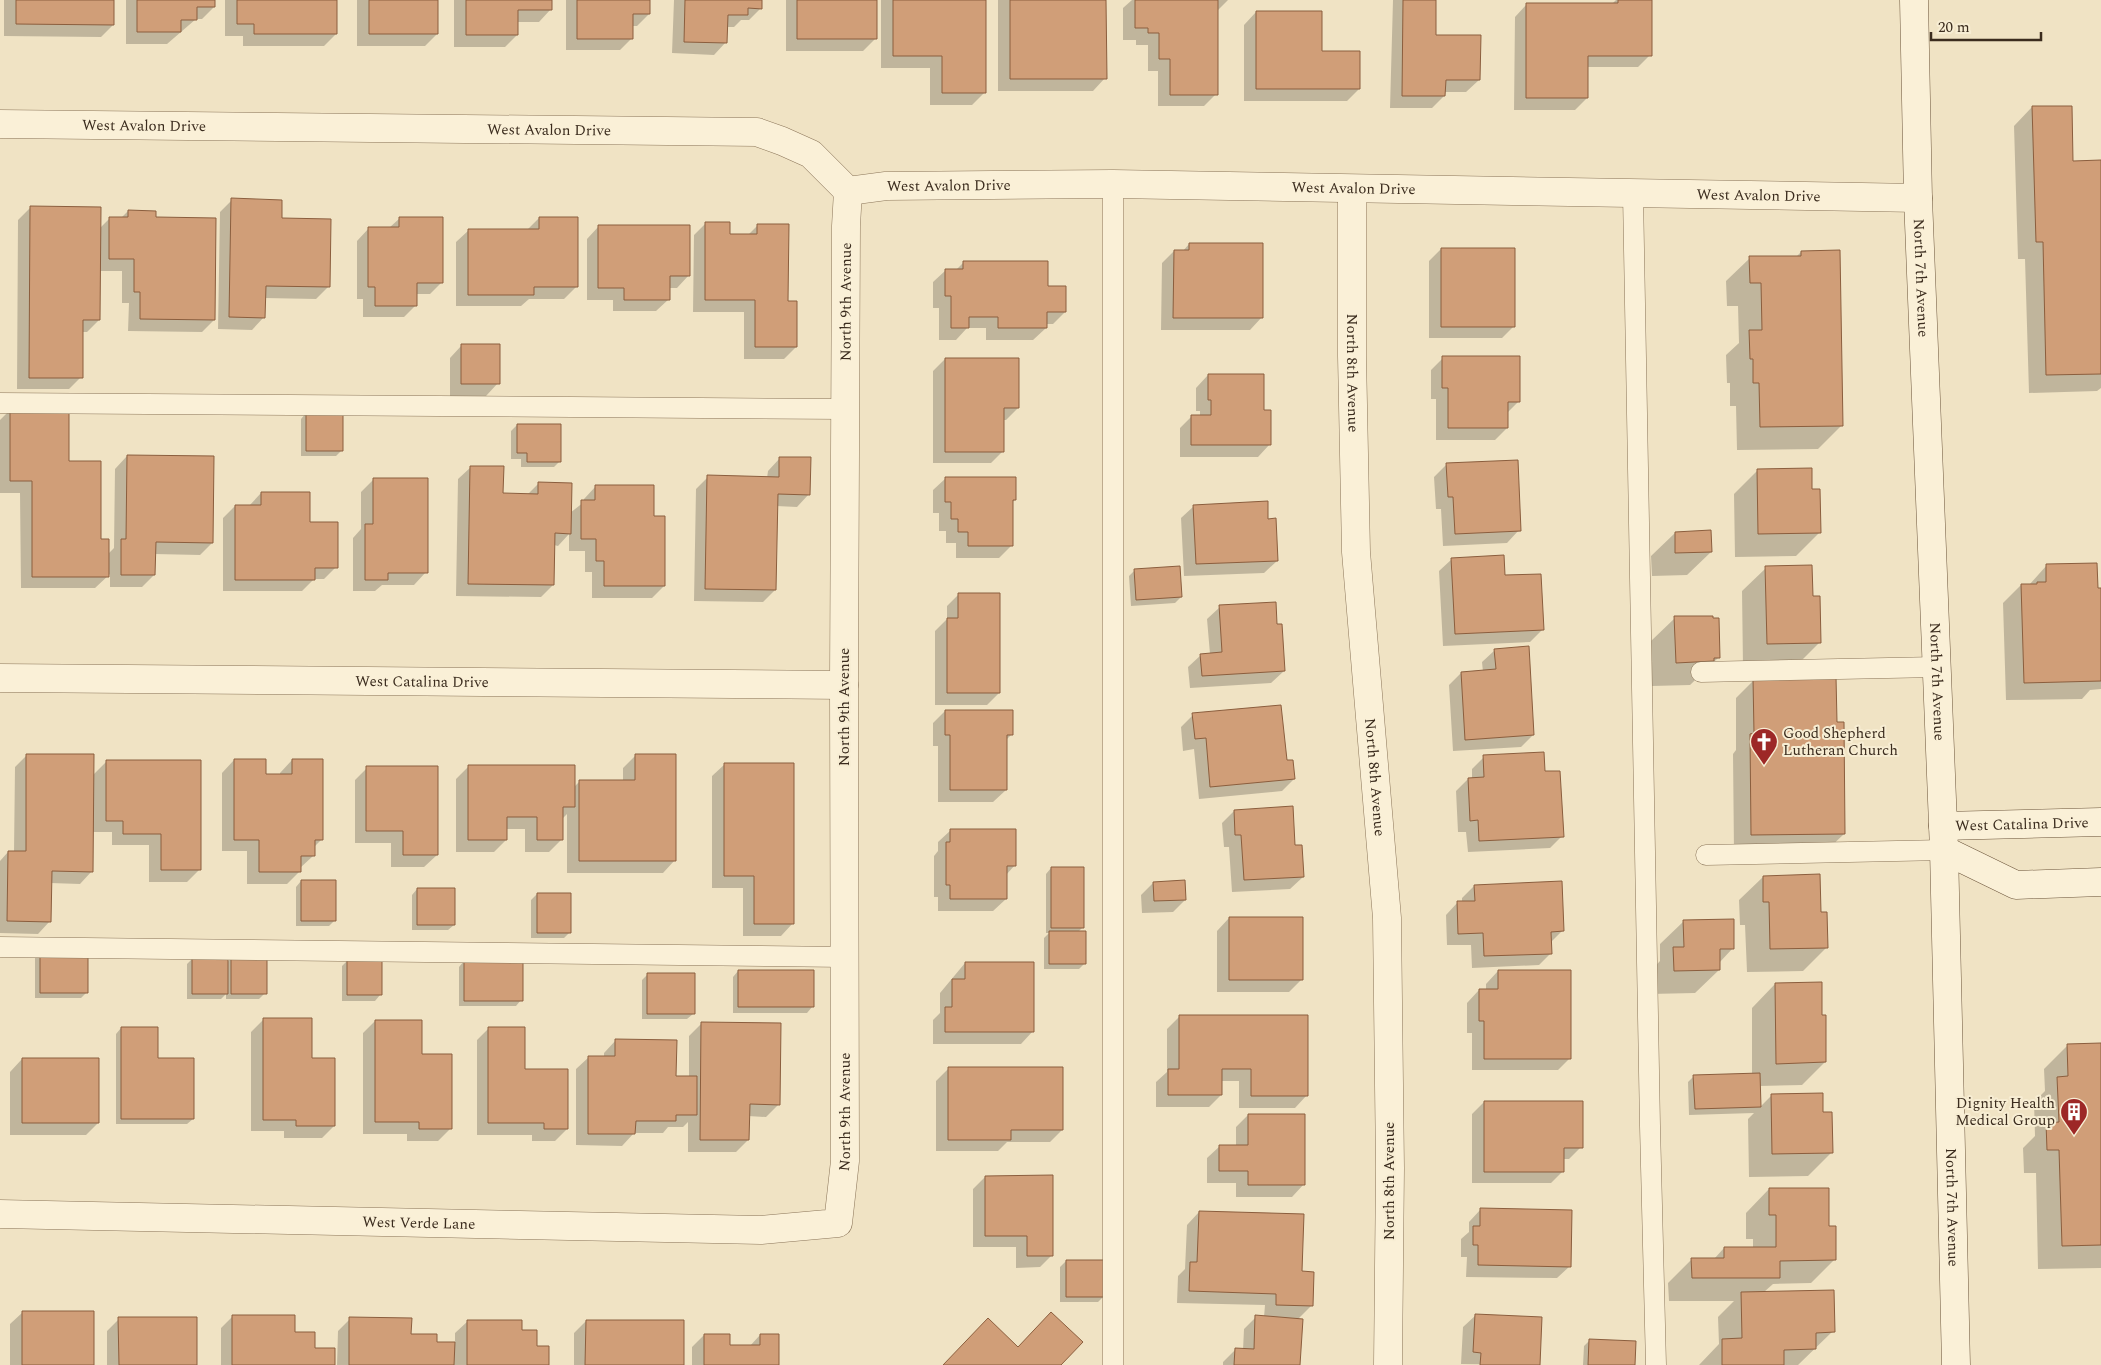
<svg xmlns="http://www.w3.org/2000/svg" width="2101" height="1365" viewBox="0 0 2101 1365" font-family="Spectral,serif">
	<rect width="100%" height="100%" fill="#f0e3c4"/>
	<path fill="#0003" d="M4,0H113V25L101,37L4,36Z
		M126,0H214V7L202,19H196L167,44H126Z
		M225,0H336V34L324,46H243V36H225Z
		M357,0H437V34L425,46H357Z
		M454,0H551V9L539,22H517V35L505,47H454Z
		M566,0H649V14L637,26H632V38L620,50H566Z
		M674,0H761V8L749,20H741L734,27H727L726,42L714,55L672,53Z
		M786,0H875V39L863,51H786Z
		M881,0H985V92L972,105H930V68H881Z
		M998,0H1105V78L1093,91H998Z
		M1132,0H1228L1218,10L1216,94L1204,106H1158V71H1148V45H1136V40H1123V8Z
		M1393,0H1435V36L1479,80L1466,92H1444V96L1432,108H1390Z
		M1616,0H1651L1650,55L1638,67H1587V98L1575,110H1514L1515,17L1527,4H1612Z
		M1256,12L1321,52L1359,89L1347,101H1244V25Z
		M2032,107L2072,162L2101,161V388L2097,391L2029,393L2025,259H2018L2014,126Z
		M232,200L281,219L329,286L316,299L264,298V317L252,330L218,329L220,212Z
		M30,208L100,228L110,218H121L128,211L154,219L214,320L202,332L128,331L129,303H122V271H99V320L87,332H82L81,377L69,389H17L18,220Z
		M400,218L442,282L430,294H416V305L404,317H363V299H357V241L369,228H389Z
		M539,218L577,286L564,299H529L521,306H456V242L469,230H527Z
		M706,223L729,235H748L758,225L787,302L796,347L784,359H744V312H693L694,235Z
		M599,226L689,275L677,288H669V299L656,311H613V300H587V239Z
		M1189,244L1262,317L1250,330H1161L1162,263L1174,251H1183Z
		M1441,249L1514,326L1502,338H1429V261Z
		M1801,252L1842,425L1818,449L1737,450L1736,406H1730V383H1727L1726,355L1739,343L1738,306H1727L1726,281L1750,258L1796,257Z
		M964,262L1047,287L1065,312L1053,324H1046V328L1033,340H986V328H967L956,340H939V308H933V282L946,270H956Z
		M462,345L498,383L486,396H450V358Z
		M1443,358L1518,402L1507,413V428L1495,440H1436V399H1431V370Z
		M945,359L1018,408L1006,420H1003V451L991,463H933V371Z
		M1208,375L1262,411L1270,444L1258,457H1180V428L1192,416H1200V411H1196V388Z
		M10,410L67,463L107,555L114,548L115,469L127,456L212,543L200,555L154,554V575L142,587H110V574L95,588H21L20,493H0V420Z
		M306,413L342,450L336,456H301V419Z
		M517,425L560,461L554,467H521V459H511V431Z
		M780,458L809,494L797,507L776,506L775,590L763,602L694,601L696,489L708,477L767,478L768,471Z
		M1447,464L1519,530L1507,543L1443,546L1441,509H1436L1434,477Z
		M471,467L502,494L527,495L539,483L570,513L584,502V499L596,486L664,586L652,598H592V572H585V551H569V534L558,546L554,545L553,585L541,597L456,596L458,479Z
		M1757,471L1811,490L1820,532L1796,556L1735,557L1734,494Z
		M946,478L1015,500L1011,503V546L999,558H956V543H946V531H939V513H933V490Z
		M373,480L426,572L414,585H382L375,591H353V538L361,529V492Z
		M261,493L309,524L336,567L324,579H314L302,591H223V518L235,506H249Z
		M1194,506L1267,520L1277,561L1264,573L1184,576L1181,518Z
		M1675,533L1711,552L1687,575L1652,576L1651,556Z
		M1452,559L1504,577L1542,630L1530,642L1443,646L1439,571Z
		M2047,565L2097,590L2101,589V689L2090,690L2082,699L2006,700L2003,603L2021,585H2029Z
		M1766,568L1811,597L1820,642L1796,666L1743,667L1742,591Z
		M1135,570L1181,597L1175,603L1131,606L1129,576Z
		M959,594L999,693L987,705H935V631L947,619V606Z
		M1220,607L1276,625L1284,671L1271,683L1190,688L1188,667L1201,655L1210,654L1207,619Z
		M1675,618L1718,658L1690,685L1652,686L1651,641Z
		M1495,650L1533,735L1521,747L1453,751L1449,685L1461,673L1483,672L1482,662Z
		M1754,680L1835,724L1844,834L1825,852L1734,853L1733,754L1736,750V698Z
		M945,711L1012,734L1006,740V790L993,802H938V746H933V723Z
		M1193,715L1285,762L1294,779L1282,791L1199,799L1194,749L1183,751L1181,727Z
		M27,755L93,775L107,761L199,870L187,882H149V845H112V832H92V871L80,884L50,883V921L38,934L0,933V861L8,852H14L15,767Z
		M636,755L675,860L663,873H567V814L561,820V840L549,852H525V829H506V840L494,852H456V779L469,766L574,787L579,782H623V768Z
		M1484,757L1544,773L1562,836L1550,848L1468,852L1466,832H1458L1456,791L1468,779H1472V769Z
		M234,760L264,775H280V773L292,760L322,839L313,848V856L300,868V871L287,884H247V851H222V773Z
		M725,764L793,923L781,936H743V888H712V776Z
		M367,768L437,855L424,867H391V843H355V780Z
		M1234,811L1294,846L1303,877L1290,889L1232,892L1229,847H1224L1222,823Z
		M951,830L1015,865L1006,875V899L993,911H938V897H934V856L938,851V842Z
		M1051,868L1082,928L1078,932L1084,964L1079,969H1044V938L1049,933H1046V874Z
		M1763,877L1820,913L1827,947L1803,971L1747,972L1745,925H1740L1739,900Z
		M301,881L335,920L329,926H296V887Z
		M1153,883L1185,900L1173,912L1142,913L1141,895Z
		M1474,886L1562,931L1551,942V953L1539,965L1472,968L1471,945H1447L1446,915L1458,902H1462V898Z
		M417,889L454,925L448,930H412V895Z
		M537,894L570,932L564,938H531V900Z
		M1229,918L1302,979L1289,992H1217V931Z
		M1684,921L1733,948L1719,963V970L1695,993L1650,994V972L1660,961V944Z
		M41,953L87,992L81,998H35V958Z
		M193,958L226,963L232,958L265,993L259,999H226V994L221,999H187V964Z
		M348,960L380,995L375,1001H342V966Z
		M464,961L521,1000L516,1006H459V967Z
		M965,963L1033,1031L1021,1044H933V1020L940,1013V993Z
		M738,971L812,1007L807,1013H733V977Z
		M1498,971L1570,1058L1558,1070H1472V1033H1467V1003L1479,990H1486V984Z
		M648,974L693,1014L687,1019H642V980Z
		M1775,984L1825,1062L1802,1085L1759,1086L1760,1107L1772,1095L1822,1113L1831,1153L1808,1176L1749,1177L1748,1119L1754,1113L1689,1115L1688,1082L1694,1076L1752,1075V1008Z
		M1179,1017L1307,1095L1295,1108H1239V1081H1221V1095L1209,1107H1156V1082L1167,1072V1029Z
		M263,1020L310,1059L334,1126L322,1138H284V1131H251V1032Z
		M375,1021L420,1056L450,1129L438,1141H407V1134H363V1033Z
		M702,1023L779,1104L766,1117L748,1116V1140L736,1152H688V1122L683,1127H668L663,1133H634L622,1146L576,1145V1069L589,1057H604V1053L616,1040L675,1077H689V1036Z
		M121,1028L157,1059L193,1119L187,1124H116V1034Z
		M489,1028L524,1070L567,1129L555,1141H532V1135H477V1040Z
		M2101,1044V1268L2038,1269L2036,1173H2024L2023,1148L2035,1136L2034,1102L2045,1091L2044,1069L2068,1045Z
		M22,1059L98,1123L86,1135H10V1072Z
		M949,1068L1062,1130L1050,1142H1007L998,1151H936V1081Z
		M1484,1102L1581,1147L1569,1159H1563V1171L1551,1183H1472V1114Z
		M1248,1115L1304,1184L1292,1197H1236V1183H1207V1158L1220,1146H1236V1127Z
		M985,1177L1052,1255L1040,1267L1016,1268V1247H973V1189Z
		M1769,1189L1828,1228L1835,1259L1811,1283L1773,1284L1764,1292L1833,1331L1798,1365H1699L1719,1344L1718,1317L1734,1301H1669L1668,1283L1692,1259H1714L1724,1248H1753V1239H1746V1213Z
		M1481,1209L1570,1266L1557,1278L1466,1277L1467,1257H1461V1239L1469,1232V1222Z
		M1199,1212L1301,1272L1311,1306L1298,1319L1299,1365H1223V1362L1235,1350H1243L1244,1329L1256,1317H1264L1265,1305L1177,1303L1178,1276L1185,1269L1187,1225Z
		M1066,1261L1104,1296L1098,1302H1060V1267Z
		M23,1312L93,1365H10V1324Z
		M1476,1315L1538,1365L1461,1364L1463,1327Z
		M233,1316L294,1333L334,1365H221V1328Z
		M119,1319L196,1365H107V1331Z
		M350,1319L436,1343L455,1344V1333L468,1321L521,1331L548,1365H337L338,1331Z
		M586,1321L683,1365H574V1333Z
		M704,1335L729,1347H749L760,1335L778,1365H692V1347Z
		M1590,1340L1634,1365H1583L1584,1346Z"/>
	<path fill="#d09e78" stroke="#8b5e3e" d="M16,0H114V25L16,24Z
		M137,0H215V7H197V20H181V32H137Z
		M237,0H337V34H254V24H237Z
		M369,0H438V34H369Z
		M466,0H552V10H518V35H466Z
		M577,0H650V14H633V39H577Z
		M685,0H762V9L748,8V15H728L727,43L684,42Z
		M797,0H877V39H797Z
		M893,0H986V93H942V56H893Z
		M1010,0H1106L1107,79H1010Z
		M1135,0H1218V95H1170V59H1159V33H1148V28H1135Z
		M1403,0H1436V35H1481L1480,80H1446L1445,96H1402Z
		M1618,0H1652V56H1588V98H1526V3H1618Z
		M1256,11H1322V51H1360V89H1256Z
		M2032,106H2072L2073,161L2101,160V374L2046,375L2043,242H2036Z
		M231,198L282,200V218L331,219L330,287L266,286L265,318L229,317Z
		M30,206L101,207L100,320H83V378H29Z
		M128,210L156,211V217L216,218L215,320L140,319V292H134V259H109V217H128Z
		M399,217H443V283H417V306H375V287H368V227H399Z
		M539,217H578V287H534V295H468V229H539Z
		M705,222H730V234H757V224H789L788,301H797V347H755V300H705Z
		M598,225H690V276H670V300H624V288H598Z
		M1189,243H1263V318H1173L1174,250H1189Z
		M1441,248H1515V327H1441Z
		M1840,250L1843,426L1760,427L1759,383H1753V359H1750L1749,330H1762L1761,283H1750L1749,256H1801V251Z
		M963,261H1048V286H1066V312H1047V328H998V317H969V328H951V296H945V269H963Z
		M461,344H500V384H461Z
		M1442,356H1520V402H1508V428H1448V388H1442Z
		M945,358H1019V408H1004V452H945Z
		M1208,374H1264V410H1271V445H1191V415H1211V400H1208Z
		M10,408H69V461H101V539H109V577H32V481H10Z
		M306,412H343V451H306Z
		M517,424H561V462H527V453H517Z
		M127,455L214,456L213,543L156,542L155,575H121V539H126Z
		M779,457H811L810,495L778,494L776,590L705,589L707,475L779,477Z
		M1518,460L1521,531L1455,534L1453,497H1448L1446,463Z
		M470,466H504L503,493L538,494V482L572,483L571,534L555,533L554,585L468,584Z
		M1812,468V489H1820L1821,533L1758,534L1757,469Z
		M945,477H1016V500H1013V546H968V532H958V519H951V502H945Z
		M373,478H428V573H388V580H365V524H373Z
		M595,485H654V516H665V586H604V561H596V539H581V500H595Z
		M261,492H310V522H338V568H315V580H235V505H261Z
		M1268,501V519L1276,518L1278,561L1196,564L1193,505Z
		M1711,530L1712,552L1675,553V532Z
		M1504,555L1505,575L1541,574L1544,630L1455,634L1451,558Z
		M2097,563L2098,588H2101V681L2024,683L2021,584H2037V582H2046V564Z
		M1812,565L1813,596H1820L1821,643L1767,644L1765,566Z
		M1180,566L1182,597L1136,600L1134,569Z
		M958,593H1000V693H947V618H958Z
		M1276,602L1277,624H1282L1285,671L1202,676L1200,654L1222,652L1219,605Z
		M1674,616H1713V618H1719L1720,658H1714V661L1676,663Z
		M1529,646L1534,735L1465,740L1461,672L1496,669L1494,649Z
		M1836,677L1837,722H1844L1845,834L1751,835L1750,734L1754,733L1753,679Z
		M1281,705L1287,760H1293L1295,779L1210,787L1206,738L1195,739L1192,713Z
		M945,710H1013V735H1007V790H950V735H945Z
		M1544,752L1545,771H1560L1564,837L1479,841L1478,820L1470,821L1468,778L1484,777L1483,755Z
		M26,754H94L93,872L52,871L51,922L7,921L8,851H26Z
		M635,754H676V861H579V780H635Z
		M234,759H266V774H292V759H323V840H315V856H301V872H259V840H234Z
		M106,760H201V870H161V834H123V821H106Z
		M724,763H794V924H754V876H724Z
		M468,765H575V807H563V840H537V817H507V840H468Z
		M366,766H438V855H403V831H366Z
		M1293,806L1295,845H1302L1304,877L1244,880L1241,835H1235L1234,810Z
		M950,829H1016V866H1007V899H950V885H946V842H950Z
		M1051,867H1084V928H1051Z
		M1820,874L1821,912H1827L1828,948L1770,949L1769,902H1763V876Z
		M301,880H336V921H301Z
		M1185,880L1186,900L1154,901L1153,882Z
		M1562,881L1564,931L1551,932L1552,954L1484,956L1483,933L1458,934L1457,901H1475L1474,885Z
		M417,888H455V925H417Z
		M537,893H571V933H537Z
		M1229,917H1303V980H1229Z
		M1734,919V949H1720V970L1674,971L1673,947H1684L1683,920Z
		M1049,931H1086V964H1049Z
		M40,951H88V993H40Z
		M192,957H228V994H192Z
		M231,957H267V994H231Z
		M347,959H382V995H347Z
		M464,960H523V1001H464Z
		M965,962H1034V1032H945V1007H952V979H965Z
		M738,970H814V1007H738Z
		M1498,970H1571V1059H1484V1021H1479V989H1498Z
		M647,973H695V1014H647Z
		M1822,982V1015H1826V1062L1776,1064L1775,983Z
		M1179,1015H1308V1096H1251V1069H1222V1095H1168V1069H1179Z
		M263,1018H312V1058H335V1126H296V1120H263Z
		M375,1020H422V1054H452V1129H419V1122H375Z
		M701,1022L781,1023L780,1105L750,1104L749,1140H700Z
		M121,1027H158V1058H194V1119H121Z
		M488,1027H525V1069H568V1129H544V1123H488Z
		M615,1039L677,1040L676,1076H697V1115H676V1121H636L635,1134H588V1056H615Z
		M2101,1043V1245L2062,1246L2059,1150H2047L2046,1123L2059,1122L2057,1077L2068,1076L2067,1044Z
		M22,1058H99V1123H22Z
		M948,1067H1063V1130H1011V1140H948Z
		M1760,1073L1761,1107L1695,1109L1693,1075Z
		M1823,1093V1112H1832L1833,1153L1772,1154L1771,1094Z
		M1484,1101H1583V1148H1564V1172H1484Z
		M1248,1114H1305V1185H1248V1171H1219V1145H1248Z
		M1053,1175V1256H1027V1236H985V1176Z
		M1769,1188H1829V1226H1836V1260L1780,1261V1278H1692L1691,1258H1724V1247H1776V1215H1769Z
		M1480,1208L1572,1210L1571,1267L1478,1265V1245H1473V1226H1480Z
		M1199,1211L1304,1214L1302,1271L1314,1272L1313,1306L1276,1305V1294L1189,1291L1190,1262H1197Z
		M1066,1260H1106V1297H1066Z
		M1834,1290L1835,1332L1816,1333V1349L1784,1350V1365H1722V1339L1742,1338L1741,1292Z
		M22,1311H94V1365H22Z
		M1051,1312L1083,1342L1061,1365H943L988,1318L1018,1347Z
		M1475,1314L1542,1317L1540,1365H1480L1481,1353L1473,1352Z
		M232,1315H295V1332H315V1348H335V1365H232Z
		M1255,1315L1303,1319L1300,1365H1234L1235,1348L1254,1349Z
		M118,1317H197V1365H119Z
		M349,1317L412,1318L411,1334H437V1342H455L454,1365H349Z
		M467,1320H522V1330H537V1346H549V1365H467Z
		M586,1320H684V1365H585Z
		M704,1334H730V1345H760V1334H779V1365H704Z
		M1589,1339L1636,1341L1635,1365H1588Z"/>
	<g fill="none" stroke-linecap="round" stroke-linejoin="round">
		<defs>
			<path id="lane" d="M1113,184V1365
				M1633,194L1650,1126L1656,1365
				M0,403L845,409
				M1701,672L1937,667
				M1706,855L1944,850
				M0,947L844,957"/>
			<g id="street">
				<path id="s1" d="M0,124L757,132L782,141L811,154L848,191"/>
				<path id="s2" d="M1352,189V356L1356,552L1387,918L1390,1168L1388,1365"/>
				<path id="s3" d="M848,191L886,186L1113,184L1918,198"/>
				<path id="s4" d="M0,678L844,685"/>
				<path id="s5" d="M0,1214L761,1230L838,1223L845,1161L844,685L846,226L848,191"/>
			</g>
			<g id="secondary">
				<path id="s6" d="M1914,0L1918,198L1944,850L1956,1365"/>
				<path id="s7" d="M1943,826L2101,822"/>
				<path d="M1944,850L2016,885L2101,882"/>
			</g>
		</defs>
		<use href="#lane" stroke="#8b7559" stroke-width="21"/>
		<use href="#street" stroke="#8b7559" stroke-width="29"/>
		<use href="#secondary" stroke="#6d563c" stroke-width="29"/>
		<use href="#lane" stroke="#faf0d7" stroke-width="20"/>
		<use href="#street" stroke="#faf0d7" stroke-width="28"/>
		<use href="#secondary" stroke="#faf0d7" stroke-width="28"/>
	</g>
	<defs>
		<symbol id="church-pin" viewBox="-11 -11 22 30"><path d="M0 17L-7.5 6A9.5 9.5 0 1 1 7.5 6Z" fill="#9d2827" stroke="#f7edd3"/><path d="M-1.2-6h2.4v3.5h3.3v2.4h-3.3V6h-2.4V-.1h-3.3v-2.4h3.3Z" fill="#fff"/></symbol>
		<symbol id="building-pin" viewBox="-11 -11 22 30"><path d="M0 17L-7.5 6A9.5 9.5 0 1 1 7.5 6Z" fill="#9d2827" stroke="#f7edd3"/><path d="M-4-6H4V6H1V3H-1V6H-4ZM-2.5-4.3h1.7v1.8h-1.7ZM.8-4.3h1.7v1.8H.8ZM-2.5-1h1.7V.8h-1.7ZM.8-1h1.7V.8H.8Z" fill="#fff"/></symbol>
	</defs>
	<g fill-rule="evenodd">
		<use href="#church-pin" x="1748" y="726" width="32" height="43"/>
		<use href="#building-pin" x="2058" y="1096" width="32" height="43"/>
	</g>
	<g text-anchor="middle" dominant-baseline="central" stroke-width="4" stroke-linejoin="round" paint-order="stroke">
		<g font-size="15" fill="#3b2c1e" stroke="#f7edd3">
			<text stroke="none"><textPath href="#s1" startOffset="144">West Avalon Drive</textPath></text>
			<text stroke="none"><textPath href="#s1" startOffset="549">West Avalon Drive</textPath></text>
			<text stroke="none"><textPath href="#s3" startOffset="101">West Avalon Drive</textPath></text>
			<text stroke="none"><textPath href="#s3" startOffset="506">West Avalon Drive</textPath></text>
			<text stroke="none"><textPath href="#s3" startOffset="911">West Avalon Drive</textPath></text>
			<text stroke="none"><textPath href="#s6" startOffset="278">North 7th Avenue</textPath></text>
			<text stroke="none"><textPath href="#s5" startOffset="1760">North 9th Avenue</textPath></text>
			<text stroke="none"><textPath href="#s2" startOffset="184">North 8th Avenue</textPath></text>
			<text stroke="none"><textPath href="#s4" startOffset="422">West Catalina Drive</textPath></text>
			<text stroke="none"><textPath href="#s6" startOffset="682">North 7th Avenue</textPath></text>
			<text transform="translate(844 707) rotate(-90)">North 9th Avenue</text>
			<text stroke="none"><textPath href="#s2" startOffset="589">North 8th Avenue</textPath></text>
			<text stroke="none"><textPath href="#s7" startOffset="79">West Catalina Drive</textPath></text>
			<text stroke="none"><textPath href="#s5" startOffset="950">North 9th Avenue</textPath></text>
			<text transform="translate(1389 1181) rotate(-90)">North 8th Avenue</text>
			<text stroke="none"><textPath href="#s6" startOffset="1208">North 7th Avenue</textPath></text>
			<text stroke="none"><textPath href="#s5" startOffset="419">West Verde Lane</textPath></text>
		</g>
		<g font-size="15" fill="#3b2c1e" stroke="#f7edd3" text-anchor="start">
			<text x="1783" y="733">Good Shepherd<tspan x="1783" dy="17">Lutheran Church</tspan></text>
			<text x="2055" y="1103" text-anchor="end">Dignity Health<tspan x="2055" dy="17">Medical Group</tspan></text>
		</g>
	</g>
	<path d="M1931 32v8h110v-8" fill="none" stroke="#3b2c1e" stroke-width="2.5"/>
	<text x="1938" y="32" font-size="15" fill="#3b2c1e" stroke="#f7edd3" stroke-width="4" paint-order="stroke">20 m</text>
</svg>
